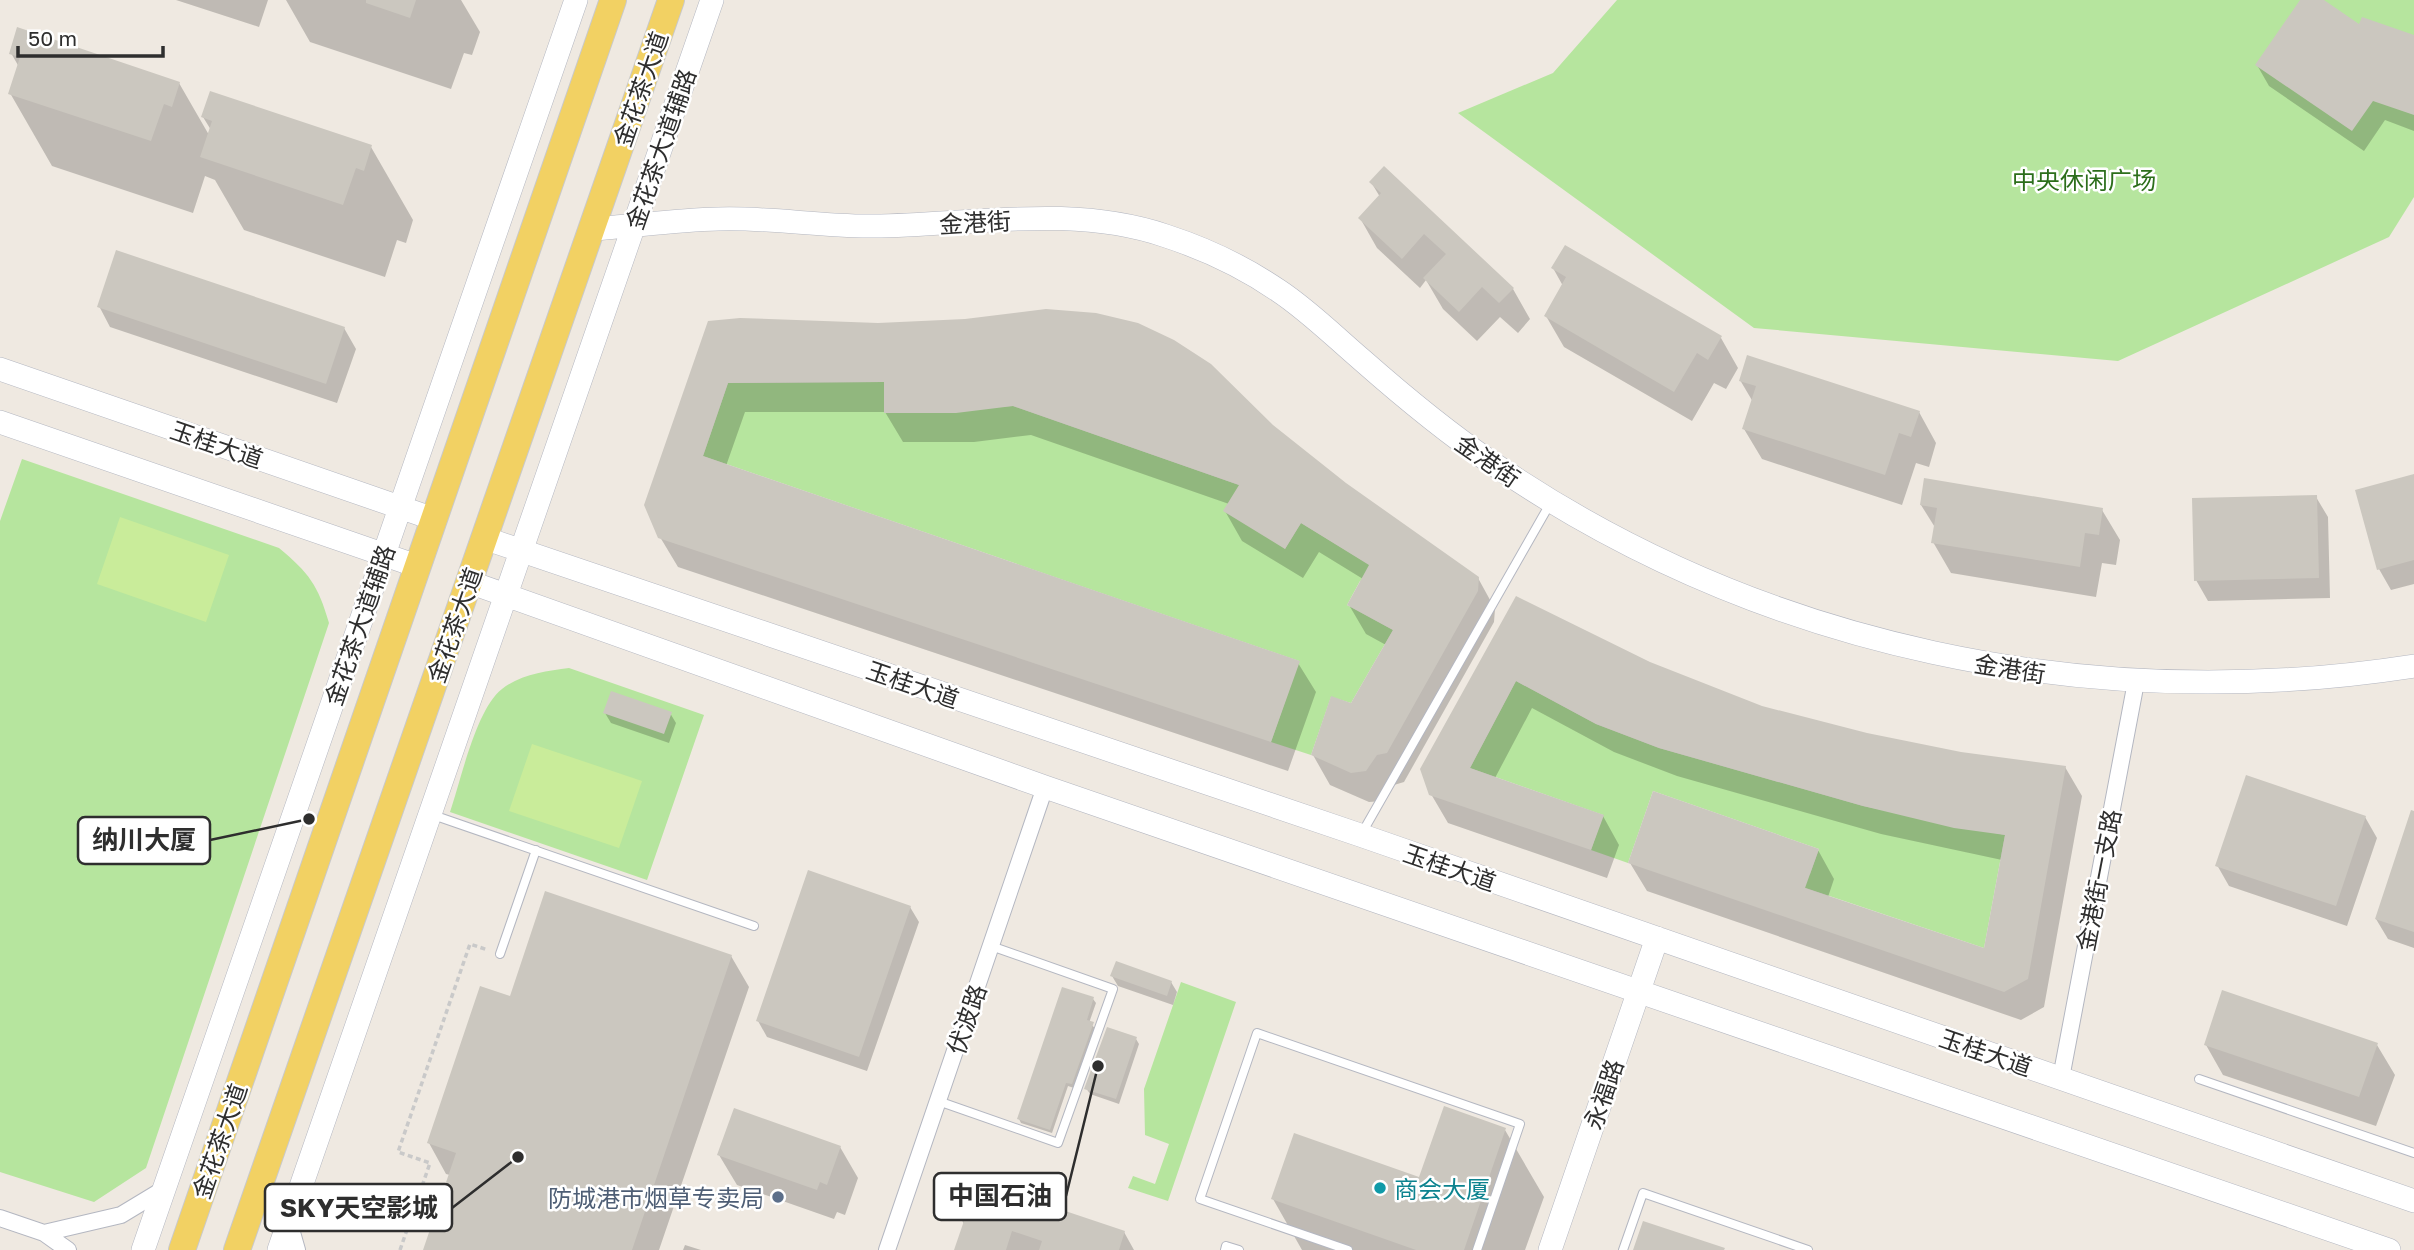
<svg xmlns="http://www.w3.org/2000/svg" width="2414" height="1250" viewBox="0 0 2414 1250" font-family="'Golos Text','Noto Sans SC',sans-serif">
	<rect width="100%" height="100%" fill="#efe9e1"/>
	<path fill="#b6e59e" d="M1617,0H2414V197L2389,237L2118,361L1754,328L1458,113L1553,73Z
		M884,382V413L1013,406L1239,485L1285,549L1301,523L1380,571L1360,581L1347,605L1393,630L1351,703L1331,697L1311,755L1271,742L1299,661L703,456L728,383Z
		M22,459L279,548C309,573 318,585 329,623L146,1168L94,1202L0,1172V521Z
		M569,668L704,715L647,880L450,812C461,780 476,709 502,689C521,674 546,671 569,668Z
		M1516,681L1596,724L1659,748L1863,806L2005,835L1984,948L1782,880L1810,874L1819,849L1653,791L1628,863L1591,850L1603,815L1470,768Z
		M1181,982L1236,1002L1168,1201L1128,1188L1133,1176L1155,1184L1169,1144L1145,1135L1144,1089Z"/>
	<path fill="#c9ec9a" d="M120,517L229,555L206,622L97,584Z
		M532,744L642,781L619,848L509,811Z"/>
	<path fill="#0003" d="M176,0H268L259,27Z
		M286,0H461L480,32L472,55L464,53L451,89L310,42Z
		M2302,0H2321L2360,27L2414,37V131L2385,120L2364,151L2269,86L2257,65Z
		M11,53L179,83L209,135L211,130L203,117L371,147L413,220L406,243L397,240L385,277L244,230L215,180L205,176L193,213L52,166L10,93L19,67Z
		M1371,182L1513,289L1530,319L1518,333L1500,317L1477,341L1443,309L1426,280L1420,288L1377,248L1360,218L1380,197Z
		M1553,268L1721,338L1738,368L1726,389L1714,383L1692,421L1564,347L1546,316L1563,286Z
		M99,306L344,328L356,349L337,403L110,327Z
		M710,323L1272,426L1345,484L1478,578L1495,609L1494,622L1404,782L1394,785L1383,801L1369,802L1330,785L1313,755L1351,706L1386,645L1366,634L1349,605L1363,579L1319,552L1303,578L1242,541L1225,511L1229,504L1031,435L974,442H903L885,412H745L726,466L1298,663L1316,692L1288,771L678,567L660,537Z
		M1740,380L1919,412L1936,443L1929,467L1916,463L1902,505L1762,459L1744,429L1753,402Z
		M2414,476V584L2391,590L2379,569Z
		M2316,497L2328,517L2330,598L2208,601L2196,580Z
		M1921,505L2102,510L2120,540L2116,565L2102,563L2096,597L1951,573L1933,542L1936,529Z
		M1517,599L1649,663L1761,708L1867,735L1960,754L2065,767L2082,796L2044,1007L2021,1020L1647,891L1630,863L1818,850L1834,879L1828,897L1986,950L2002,860L1881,834L1677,776L1614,752L1532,708L1495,778L1603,816L1619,845L1607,878L1448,823L1431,794Z
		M605,713H670L676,723L669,743L611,723Z
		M2365,817L2377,838L2347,926L2229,886L2217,865Z
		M2414,833V948L2388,939L2376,919Z
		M910,907L919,922L867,1071L767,1037L758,1021Z
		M731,956L749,987L659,1250H425L450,1175L446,1174L429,1143Z
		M1112,976L1171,982L1177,992L1173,1005L1118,986Z
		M1093,999L1096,1003L1089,1023L1095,1028L1074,1088L1068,1086L1052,1133L1021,1123L1019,1119Z
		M1136,1039L1139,1044L1119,1104L1090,1094L1086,1088Z
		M2206,1045H2377L2395,1075L2376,1126L2223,1075Z
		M1505,1130L1544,1197L1525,1250H1302L1273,1199L1421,1179Z
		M840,1147L858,1178L845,1215L837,1212L834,1219L737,1185L719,1155Z
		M957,1212L1124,1232L1134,1250H956L964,1224Z
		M685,1245L701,1250H683Z"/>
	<path fill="#cbc7bf" d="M366,0H416L410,18L366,3Z
		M2300,0H2324L2359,24L2362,17L2414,35V115L2373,101L2352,131L2255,65Z
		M17,27L180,82L172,107L164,104L151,141L8,94L20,57L9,54Z
		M210,91L372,145L364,171L356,168L343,205L200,157L212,121L201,117Z
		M1384,166L1514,288L1499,303L1482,287L1459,312L1423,278L1446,254L1424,234L1402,259L1358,218L1381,193L1369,182Z
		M1565,245L1722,336L1708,360L1697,353L1674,392L1544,316L1566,277L1551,268Z
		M116,250L345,327L326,384L97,307Z
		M1046,309L1096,313L1138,323L1174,340L1211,364L1273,425L1346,483L1479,577L1478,591L1387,753L1377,755L1366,771L1351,773L1311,755L1331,696L1351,703L1393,630L1347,605L1369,565L1301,523L1285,549L1223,511L1239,485L1013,406L956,413H884V382L728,383L703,456L1300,661L1271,742L658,538L644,505L708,321L740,318L878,323L965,319Z
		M1747,355L1920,411L1911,437L1899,433L1885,475L1742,429L1756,386L1739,381Z
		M2414,474V560L2377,570L2355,490Z
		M1924,478L2103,508L2099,535L2085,533L2080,567L1931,543L1937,508L1920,505Z
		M2317,495L2319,578L2194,581L2192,498Z
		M1516,596L1650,662L1762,706L1867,733L1961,752L2066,766L2028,979L2004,992L1628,863L1653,791L1819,849L1805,888L1984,948L2005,835L1954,828L1863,806L1659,748L1596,724L1516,681L1470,768L1604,815L1591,850L1429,795L1420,769Z
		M611,691L672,712L664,734L603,713Z
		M2246,775L2366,816L2336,906L2215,866Z
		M2411,810L2414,811V932L2375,919Z
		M808,870L911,906L859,1057L756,1021Z
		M545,891L732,955L632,1250H423L456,1153L427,1143L480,986L510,996Z
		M1116,961L1172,981L1167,996L1110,976Z
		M1062,987L1094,997L1087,1020L1094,1022L1072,1084L1066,1083L1050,1130L1017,1119Z
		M2222,990L2378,1043L2359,1097L2204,1045Z
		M1107,1027L1137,1037L1116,1099L1084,1089Z
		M1444,1106L1506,1128L1464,1250H1416L1271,1199L1294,1133L1419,1177Z
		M734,1108L841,1146L827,1185L820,1182L817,1190L717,1155Z
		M967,1178L1125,1231L1119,1250H1039L1042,1241L1012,1231L1006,1250H954L966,1215L955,1212Z
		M1643,1221L1725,1248L1724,1250H1633Z"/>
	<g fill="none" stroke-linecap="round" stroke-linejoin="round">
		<defs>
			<path id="lane" d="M433,815L754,926
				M1362,833L1551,502
				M500,954L536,850
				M2199,1079L2414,1153
				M938,1101L1058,1143L1113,989L991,946
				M1225,1250L1226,1246L1239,1250
				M1348,1250L1200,1199L1257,1033L1520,1124L1477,1250
				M1623,1250L1643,1193L1808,1250"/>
			<path id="street" d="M2061,1078L2136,682
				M0,1218L44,1233L68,1250
				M289,1222L297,1250
				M44,1233L121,1215L164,1189
				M887,1250L1045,787"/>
			<path id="secondary" d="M591,229C634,226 676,220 718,219C770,217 822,227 874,226C971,225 1072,204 1166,236C1206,249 1244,267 1279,291C1309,311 1335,337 1362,360C1404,397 1446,432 1492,463C1762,648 2092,716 2414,666
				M0,369L434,519
				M0,422L417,566
				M484,538L1360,835L2414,1201
				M469,582L1045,787L2389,1250
				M143,1250L576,0
				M279,1250L712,0
				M1550,1250L1657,938"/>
			<path id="primary" d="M182,1250L613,0
				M237,1250L671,0"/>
		</defs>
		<use href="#lane" stroke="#b4b7c1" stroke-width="10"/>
		<use href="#street" stroke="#b4b7c1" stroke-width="18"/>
		<use href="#secondary" stroke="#b4b7c1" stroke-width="24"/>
		<use href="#primary" stroke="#c9c9c9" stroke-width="28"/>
		<path stroke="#c9c9c9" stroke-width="3.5" stroke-dasharray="5 3.5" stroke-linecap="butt" d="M400,1250L430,1163L398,1152L470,944L488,950"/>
		<use href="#lane" stroke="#fff" stroke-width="8"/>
		<use href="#street" stroke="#fff" stroke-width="16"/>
		<use href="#secondary" stroke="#fff" stroke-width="23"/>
		<use href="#primary" stroke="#f2d163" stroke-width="26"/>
	</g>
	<circle fill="#0f9aa8" stroke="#fff" stroke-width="2.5" cx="1380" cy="1188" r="7"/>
	<circle fill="#5c6f8a" stroke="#fff" stroke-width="2.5" cx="778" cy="1197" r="7"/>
	<g text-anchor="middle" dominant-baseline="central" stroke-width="5" stroke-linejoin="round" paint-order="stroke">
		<g font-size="24" fill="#2e2e2e" stroke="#fff">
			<text transform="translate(640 89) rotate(-71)">金花茶大道</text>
			<text transform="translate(660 149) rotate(-71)">金花茶大道辅路</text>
			<text transform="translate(975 222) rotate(-3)">金港街</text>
			<text transform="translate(217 444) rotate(19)">玉桂大道</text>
			<text transform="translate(1488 460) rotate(35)">金港街</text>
			<text transform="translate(359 625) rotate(-71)">金花茶大道辅路</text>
			<text transform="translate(454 625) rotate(-71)">金花茶大道</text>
			<text transform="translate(2010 668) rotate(9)">金港街</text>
			<text transform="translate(913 684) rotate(19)">玉桂大道</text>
			<text transform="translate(1450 867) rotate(19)">玉桂大道</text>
			<text transform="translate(2098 880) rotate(-79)">金港街一支路</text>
			<text transform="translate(966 1019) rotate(-71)">伏波路</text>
			<text transform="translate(1986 1052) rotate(19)">玉桂大道</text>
			<text transform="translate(1603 1094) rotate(-71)">永福路</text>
			<text transform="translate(219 1141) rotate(-71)">金花茶大道</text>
		</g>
		<g font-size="24" fill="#2c6e1b" stroke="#fff">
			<text x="2084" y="179">中央休闲广场</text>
		</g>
		<g font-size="24" fill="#0d838f" stroke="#fff" text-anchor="start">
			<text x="1394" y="1188">商会大厦</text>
		</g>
		<g font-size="24" fill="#4e5e75" stroke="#fff" text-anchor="end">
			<text x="764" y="1197">防城港市烟草专卖局</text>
		</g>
	</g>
	<path fill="none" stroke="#2e2e2e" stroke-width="2.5" d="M309 819L210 840M1098 1066L1066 1196M518 1157L452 1208"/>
	<g fill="#2e2e2e" stroke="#fff" stroke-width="2.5">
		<circle cx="309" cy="819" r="7"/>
		<circle cx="1098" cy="1066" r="7"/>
		<circle cx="518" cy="1157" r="7"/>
	</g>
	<g fill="#fff" stroke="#2e2e2e" stroke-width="2.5">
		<rect x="78" y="817" width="132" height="47" rx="7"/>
		<rect x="934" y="1173" width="132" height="47" rx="7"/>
		<rect x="265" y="1184" width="187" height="47" rx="7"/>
	</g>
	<g font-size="26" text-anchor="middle" font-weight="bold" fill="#2e2e2e">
		<text x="144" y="849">纳川大厦</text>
		<text x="1000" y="1205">中国石油</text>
		<text x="359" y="1217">SKY天空影城</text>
	</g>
	<path d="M18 46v10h145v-10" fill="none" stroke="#2e2e2e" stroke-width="3.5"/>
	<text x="28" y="46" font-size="21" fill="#2e2e2e" stroke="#ffffff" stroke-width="5" paint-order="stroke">50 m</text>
</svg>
